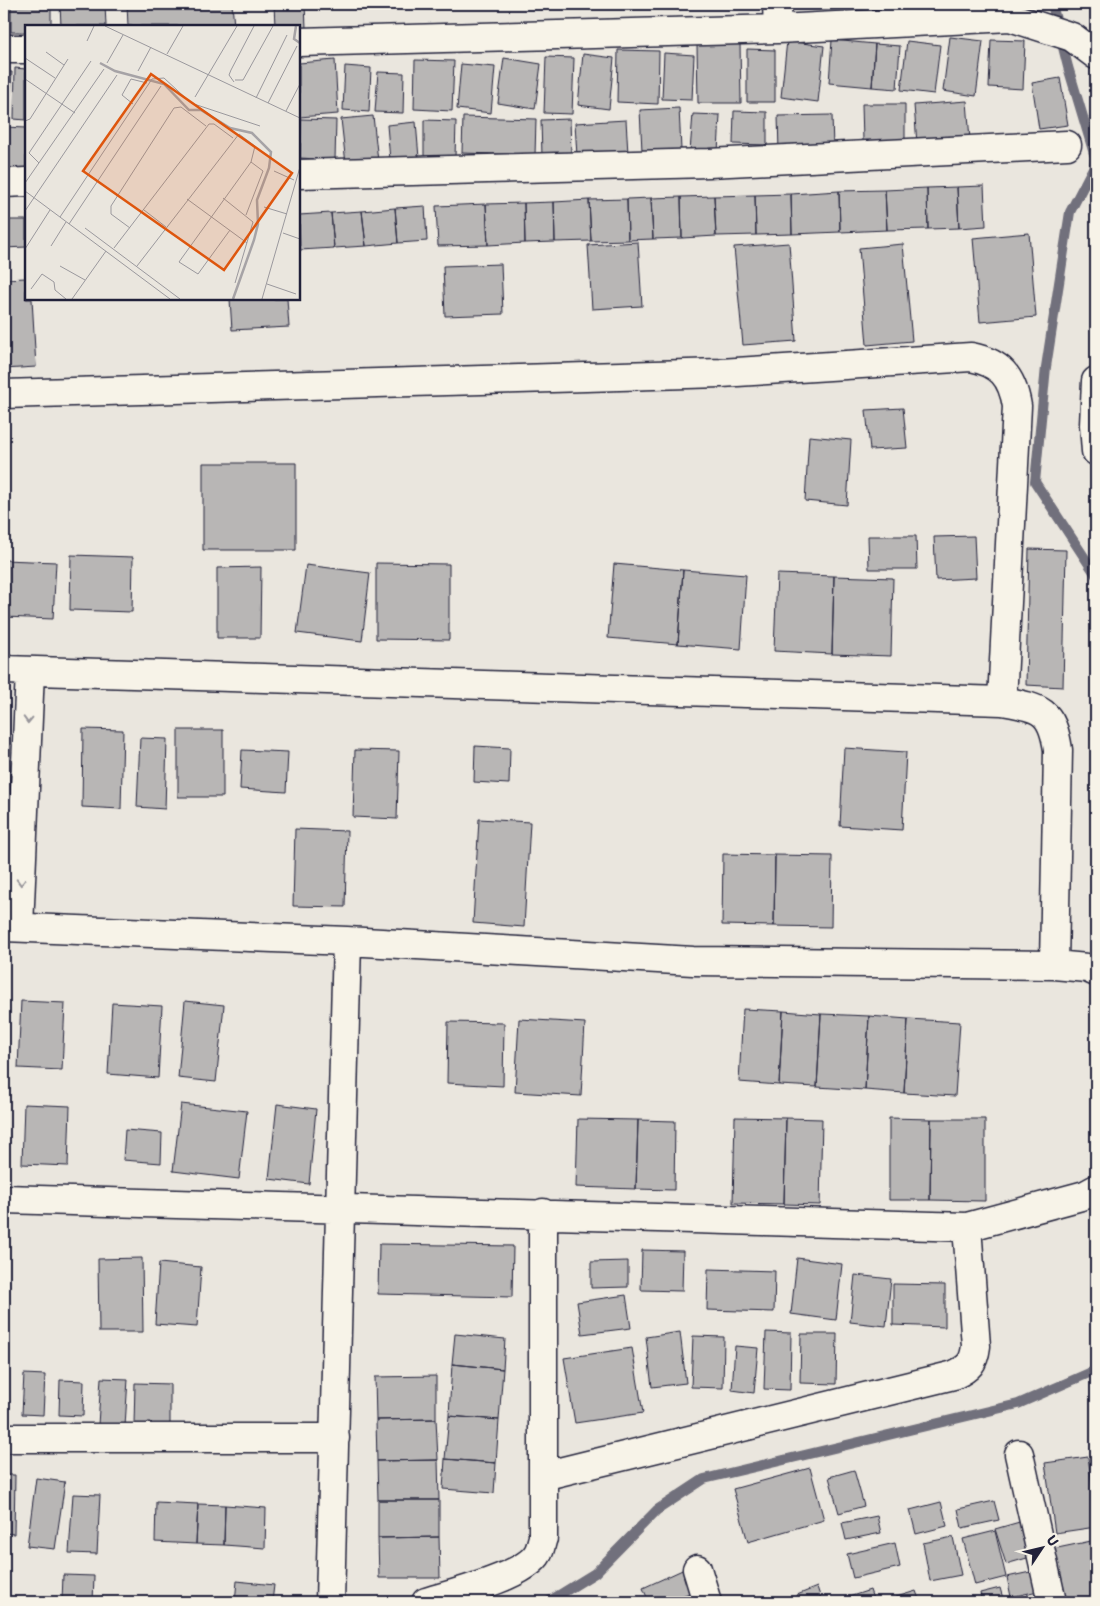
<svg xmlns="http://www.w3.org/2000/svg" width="1100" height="1606" viewBox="0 0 1100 1606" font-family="'Shantell Sans',sans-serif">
	<rect width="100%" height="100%" fill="#eae6de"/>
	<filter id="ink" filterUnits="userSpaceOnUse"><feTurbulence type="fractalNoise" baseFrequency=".02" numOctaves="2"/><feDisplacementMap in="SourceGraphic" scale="10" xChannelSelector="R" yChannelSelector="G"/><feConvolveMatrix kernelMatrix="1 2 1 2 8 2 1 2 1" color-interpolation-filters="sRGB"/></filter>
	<g filter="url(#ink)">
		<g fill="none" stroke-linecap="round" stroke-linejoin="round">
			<path stroke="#716f7b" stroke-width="10" d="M1052,4L1068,67L1095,157L1094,166L1070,212L1046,367L1035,482L1096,575
				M548,1602L595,1573L657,1510L704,1479L1018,1404L1096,1370"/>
		</g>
		<path fill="#b8b6b5" stroke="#22223b" d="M60,4H105L106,26H61Z
			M127,4H232L234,26H128Z
			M274,4H305L306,28L275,26Z
			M857,4H938V8H857Z
			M51,5V26H26V32H11V6Z
			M950,37L983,41L976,96L943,91Z
			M832,40L875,44L872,87L829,83Z
			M991,40L1025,41L1023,89L989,87Z
			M787,41L824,46L818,102L781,97Z
			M907,41L940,45L934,94L901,90Z
			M740,44L741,103H698L697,45Z
			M875,44L900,46L897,89L872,87Z
			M747,49L775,50V102H747Z
			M618,50L659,51L658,104L617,102Z
			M664,53L694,55L692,100L662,99Z
			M583,54L614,58L609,109L578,105Z
			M546,57L574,58L572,114L544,113Z
			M504,58L541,64L535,109L498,103Z
			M335,60L338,114L299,117V63Z
			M415,60L454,61L452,111L414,109Z
			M461,64L495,67L491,113L457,109Z
			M345,66L371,68L369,112L343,110Z
			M15,68L26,69V120L14,119Z
			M4,72H12L9,121L4,120Z
			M378,72L404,73L403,113L375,112Z
			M1060,78L1068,125L1039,129L1032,83Z
			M967,101L970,140L917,144L914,105Z
			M862,104H905V141H863Z
			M679,108L681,150L642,151L640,110Z
			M734,111L767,112V145L733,144Z
			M693,114L720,115L718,152L690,151Z
			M832,115L833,149L779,151L778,116Z
			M373,116L378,161L346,164L341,119Z
			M463,117L536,119L535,155L462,153Z
			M301,119L336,120L335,160L300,158Z
			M570,119L571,155L542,156L541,120Z
			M424,120L456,121L455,157L424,156Z
			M626,120L628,154L577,156L575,123Z
			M416,122L419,158L390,160L387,125Z
			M4,127L26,128V171L4,170Z
			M984,186L986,226L959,228L957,187Z
			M957,187L959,228L928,229L927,188Z
			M927,188L928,229L887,230L885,190Z
			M885,190L887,230L840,232L839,191Z
			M839,191L840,232L792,234L791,194Z
			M791,194L792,234L756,235L755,195Z
			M755,195L756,235L716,236L714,196Z
			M714,196L716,236L682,238L681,197Z
			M681,197L682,238L653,239L651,198Z
			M651,198L653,239L628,240L627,199Z
			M627,199L628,240L591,241L589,200Z
			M589,200L591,241L555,242L554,202Z
			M554,202L555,242L525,243L524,203Z
			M524,203L525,243L488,245L486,204Z
			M486,204L488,245L438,246L436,206Z
			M425,206L427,241L398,243L395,208Z
			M395,208L398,243L366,246L362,211Z
			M362,211L366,246L334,248L331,213Z
			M331,213L334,248L300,250L299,215Z
			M4,220H26V247L4,248Z
			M1029,233L1036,317L980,322L973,238Z
			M638,242L642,306L592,309L588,245Z
			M789,243L796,341L743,345L734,247Z
			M903,244L912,341L867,345L859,248Z
			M501,264L503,314L445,316L443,266Z
			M26,278V299H32L36,367L4,369V279Z
			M230,299H287L289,327L232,330Z
			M903,408L907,448L870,450L866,410Z
			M809,436L851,440L847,505L805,501Z
			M203,463H296V550H203Z
			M868,536H916L917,569H869Z
			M974,536L976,578L936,580L934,537Z
			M1029,549L1066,550L1063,687L1026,685Z
			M71,555L133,557L132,612L70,610Z
			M4,560L56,562L53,619L4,617Z
			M376,563L449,564V640L376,639Z
			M614,564L683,570L678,644L608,638Z
			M306,565L370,573L362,641L297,633Z
			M261,567L260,638H217V568Z
			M683,570L746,575L741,649L678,644Z
			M777,574L834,576L832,654L774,651Z
			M834,576L893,578L891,656L832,654Z
			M83,729L123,730L121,809L82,807Z
			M178,730H223V797H178Z
			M140,738L167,739L165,809L137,807Z
			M4,739L16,798L4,800Z
			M475,746L510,748L509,784L474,782Z
			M844,748L906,752L902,830L840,826Z
			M242,750L288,752L286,792L240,789Z
			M355,750L399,751L397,819L353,817Z
			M479,819L530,822L524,927L473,923Z
			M295,829L347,831L345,907L293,906Z
			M723,854L775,855L774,926L722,925Z
			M775,855L832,856L831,927L774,926Z
			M21,1001L65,1003L62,1070L18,1068Z
			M185,1001L224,1005L216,1082L178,1078Z
			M112,1003L162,1006L158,1078L108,1074Z
			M743,1009L783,1011L779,1085L739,1082Z
			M783,1011L821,1014L817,1087L779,1085Z
			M821,1014L869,1016L865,1090L817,1087Z
			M869,1016L908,1019L904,1093L865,1090Z
			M519,1019L585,1023L581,1096L515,1092Z
			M908,1019L960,1022L955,1096L904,1093Z
			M448,1022L504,1023L503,1086L447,1083Z
			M24,1104L70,1106L68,1166L22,1164Z
			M181,1104L247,1111L239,1179L173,1171Z
			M277,1104L316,1109L309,1184L269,1179Z
			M735,1117L786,1118L784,1204L733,1203Z
			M786,1118L822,1119L820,1205L784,1204Z
			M889,1118L931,1119L930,1200H889Z
			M578,1119L638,1120L636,1189L576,1187Z
			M931,1119H985V1201L930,1200Z
			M638,1120L675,1121L674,1190L636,1189Z
			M125,1130L162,1133L161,1163L123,1160Z
			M379,1244L513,1246L512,1297L378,1294Z
			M642,1250L683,1251L682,1291L641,1290Z
			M142,1258L143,1332H99L98,1259Z
			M797,1258L842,1264L836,1320L791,1314Z
			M628,1261V1287L591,1288V1262Z
			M159,1263L201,1267L197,1327L155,1324Z
			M708,1269L775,1271L774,1312L707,1310Z
			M855,1275L891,1279L886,1326L850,1322Z
			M893,1284L945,1285V1327L893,1325Z
			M626,1295L631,1328L582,1334L577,1302Z
			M680,1332L686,1383L652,1387L646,1337Z
			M766,1332L791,1333L790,1390L764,1389Z
			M455,1334L505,1339L503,1369L452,1364Z
			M801,1334H837L836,1384L800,1383Z
			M693,1336L724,1337L723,1388L691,1387Z
			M735,1346L758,1348L754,1393L732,1390Z
			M632,1348L643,1413L575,1423L564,1358Z
			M452,1364L503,1369L499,1420L449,1416Z
			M24,1374L45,1375L43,1415L22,1414Z
			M436,1376V1419L376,1420L375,1377Z
			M101,1378L128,1379L125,1426L98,1425Z
			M60,1380L84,1381L83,1416L59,1415Z
			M135,1383L170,1384V1425H134Z
			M449,1416L499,1420L496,1463L445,1459Z
			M436,1419L438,1460L377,1461L376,1420Z
			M1088,1457L1096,1511V1527L1055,1533L1045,1463Z
			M445,1459L496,1463L494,1493L443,1489Z
			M438,1460L439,1500H378L377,1461Z
			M810,1468L824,1520L748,1542L733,1489Z
			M854,1470L864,1506L839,1513L829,1477Z
			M4,1475H15L14,1534L4,1533Z
			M36,1478L65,1482L55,1549L27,1546Z
			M73,1494L100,1495L97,1554L69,1553Z
			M378,1500H439V1537L378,1538Z
			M994,1501L999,1520L962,1528L958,1509Z
			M156,1502L198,1504L196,1544L155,1542Z
			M941,1502L947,1526L916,1534L910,1510Z
			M198,1504L225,1505L224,1545L196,1544Z
			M225,1505L266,1508L265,1548L224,1545Z
			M877,1516L881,1533L846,1540L842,1523Z
			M1023,1521L1034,1556L1006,1564L995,1529Z
			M995,1531L1006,1577L975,1585L963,1539Z
			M439,1537L440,1578H379L378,1538Z
			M953,1537L961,1575L930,1581L923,1543Z
			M1096,1540V1602H1059L1048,1550Z
			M895,1543L900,1567L853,1578L847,1554Z
			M691,1566L701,1588L668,1602H649L643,1588Z
			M1035,1571L1038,1591L1011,1597L1007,1577Z
			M63,1575L94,1576L93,1602H62Z
			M237,1581L274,1585L272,1602H235Z
			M817,1587L822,1602H800L797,1595Z
			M1000,1588L1004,1602H982L980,1593Z
			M870,1590L874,1602H834Z
			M916,1591L920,1602H884L883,1601Z"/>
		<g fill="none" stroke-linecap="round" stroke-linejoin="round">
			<defs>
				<path id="street" d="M777,4L778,29
					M299,42L778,29L1010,17L1072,37L1096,55
					M4,49H26
					M299,174L709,163L1067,145
					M4,183L26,182
					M1096,381L1094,425L1096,451
					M4,394L721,373L971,357C1000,363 1012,376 1017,406L1002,701
					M4,670L1002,701C1040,708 1052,709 1058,750L1054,965
					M4,927L347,941L693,961L1054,965L1087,968L1096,972
					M19,927L30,671
					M4,1199L967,1227L1085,1195L1096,1189
					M4,1438H335
					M1019,1454L1052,1602
					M543,1476L954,1375C969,1368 974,1363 976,1346L967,1227
					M697,1569L707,1602
					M330,1602L347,941
					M426,1602C452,1594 526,1576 538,1553C541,1548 541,1542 543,1538V1213"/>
			</defs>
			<use href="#street" stroke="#22223b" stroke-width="31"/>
			<use href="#street" stroke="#f7f3e8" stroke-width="28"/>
		</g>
		<defs><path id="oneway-chevron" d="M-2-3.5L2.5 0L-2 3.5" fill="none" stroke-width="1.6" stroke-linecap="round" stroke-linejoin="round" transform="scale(1.25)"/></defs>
		<g stroke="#97959a">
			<use href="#oneway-chevron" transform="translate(28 720) rotate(92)"/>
			<use href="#oneway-chevron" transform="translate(21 882) rotate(92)"/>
		</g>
	</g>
	<g transform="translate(25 25)">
		<rect width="275" height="275" fill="#eae6de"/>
		<path fill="none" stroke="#a6a3a6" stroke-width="2.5" d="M271,1L269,14L275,18M75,38L90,46L139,59L164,85H176L205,103L227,108L246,127L244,143L232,175L233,199L229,215L208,274"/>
		<path fill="none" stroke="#9a989d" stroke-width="1" d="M80,1L275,93M62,16L69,1M21,27L39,40M142,29L158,1M0,33L30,53M82,38L98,10M113,46L126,22M0,54L50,88M210,55H218L248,1M209,57L204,50L206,45L229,1M170,72L212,1M231,73L262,10M243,78L272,21M108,79L97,70L106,54L122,58M261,86L275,59M0,96L5,94L43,34M14,138L4,128L66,36M249,146L269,155M0,158L79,44M0,166L145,274M198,173L228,197L210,258M162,174L222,218M239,182L262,189M119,185L141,202M0,186L92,50M221,190L238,146L226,137M35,192L127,54L139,53L166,78L235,101M44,199L136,61M60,203L155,274M105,203L86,189V181L149,83L156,82L181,101M258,208L275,214M26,221L41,197M89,223L184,99H189L208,113M0,224L25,185M35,241L60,255M112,241L214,109L230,121L226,137L154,237L173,249L205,205M242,259L271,269M6,264L17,249L29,257L30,265L41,274M47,274L81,226M237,274L275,142"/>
		<path fill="#de560e" fill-opacity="0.15" stroke="#de560e" stroke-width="2.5" d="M126,49L267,148L199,245L58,146Z"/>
		<rect width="275" height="275" fill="none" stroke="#22223b" stroke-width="2.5"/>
	</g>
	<rect width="1100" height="1606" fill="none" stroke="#f7f3e8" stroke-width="20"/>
	<rect x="10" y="10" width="1080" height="1586" fill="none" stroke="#22223b" stroke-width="2" filter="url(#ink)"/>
	<g transform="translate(1042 1548) rotate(55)" stroke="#f7f3e8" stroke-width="4" paint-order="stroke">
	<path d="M0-4L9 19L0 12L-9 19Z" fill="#22223b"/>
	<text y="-8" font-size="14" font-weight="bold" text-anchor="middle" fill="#22223b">U</text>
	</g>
</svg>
